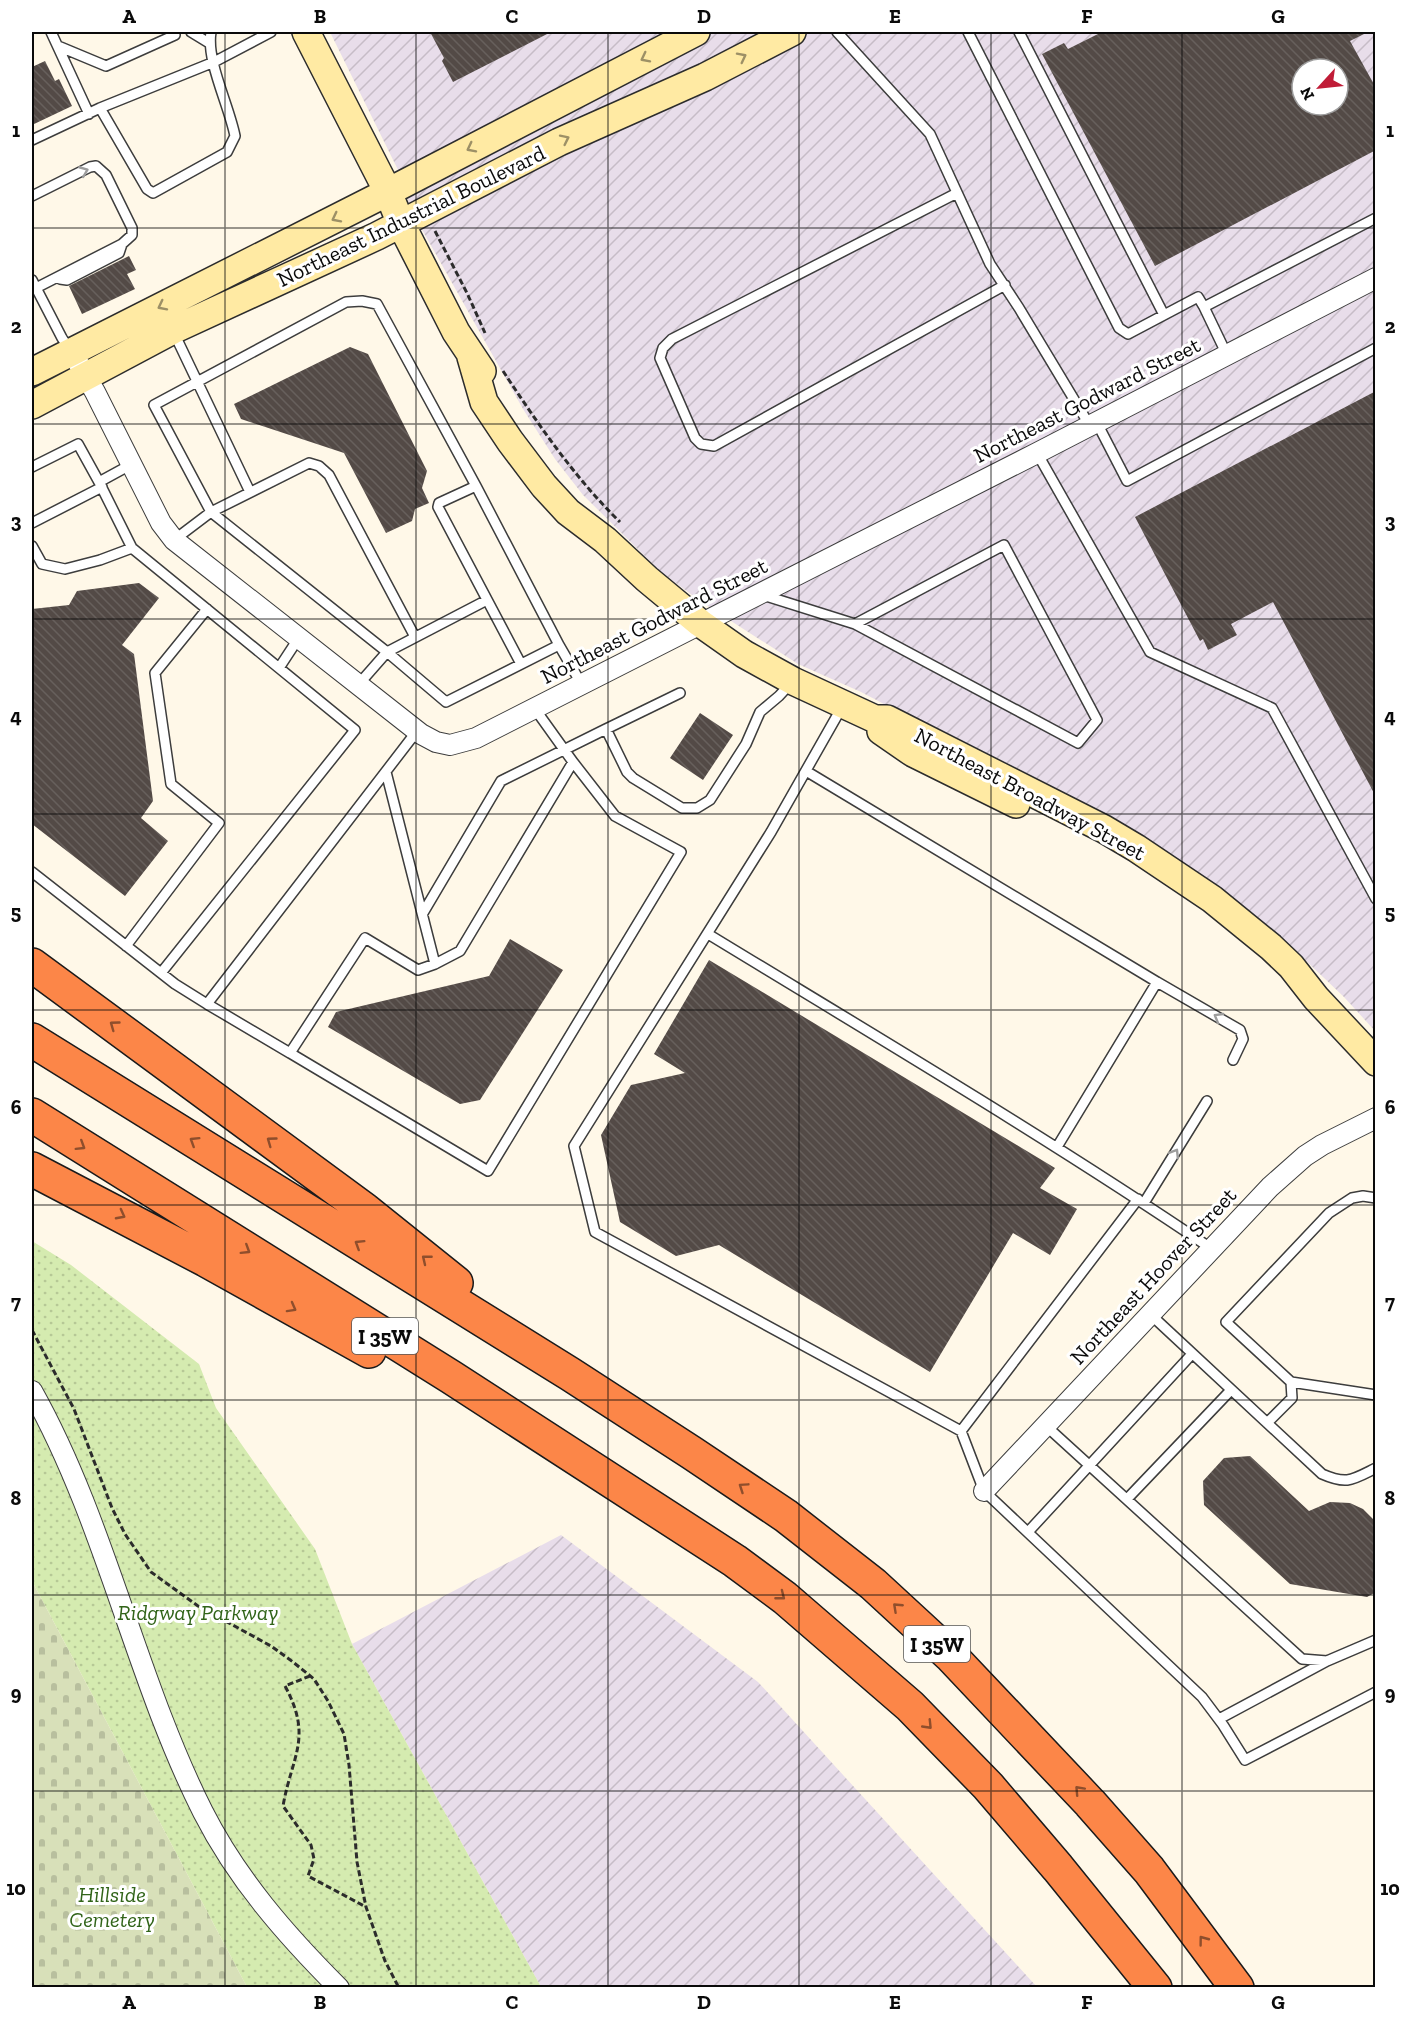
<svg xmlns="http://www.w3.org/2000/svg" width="1407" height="2019" viewBox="0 0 1407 2019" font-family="'Zilla Slab',serif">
	<defs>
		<pattern id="industrial-furrows" width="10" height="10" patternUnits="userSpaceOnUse" patternTransform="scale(1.5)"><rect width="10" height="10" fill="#e8ddea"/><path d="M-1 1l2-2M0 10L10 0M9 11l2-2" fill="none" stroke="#c6bcc7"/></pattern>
		<pattern id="grass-dots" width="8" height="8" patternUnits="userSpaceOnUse" patternTransform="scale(1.5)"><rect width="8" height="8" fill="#d5ebb0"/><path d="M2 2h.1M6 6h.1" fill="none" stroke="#b6c896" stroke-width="1.8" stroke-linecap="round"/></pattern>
		<pattern id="cemetery-stones" width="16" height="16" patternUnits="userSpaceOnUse" patternTransform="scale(1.5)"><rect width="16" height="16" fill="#d8e0b9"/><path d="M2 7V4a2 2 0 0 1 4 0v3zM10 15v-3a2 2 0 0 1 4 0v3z" fill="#b8bf9e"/></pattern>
		<pattern id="building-back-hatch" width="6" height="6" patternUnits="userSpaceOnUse" patternTransform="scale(1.5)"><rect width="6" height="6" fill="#534a46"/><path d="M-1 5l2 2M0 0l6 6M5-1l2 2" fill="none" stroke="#67605c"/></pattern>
	</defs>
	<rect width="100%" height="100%" fill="#fff8e8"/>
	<path fill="url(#industrial-furrows)" fill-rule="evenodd" d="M330,32H1375V1031L1344,997L1302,957L1253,914L1201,875L1152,844L861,692L798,664L700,601L661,572L583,495L555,459L523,409L411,210L401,176ZM1302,69H1338V105H1302Z
		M561,1535L758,1682L1037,1987H541L352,1644Z"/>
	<path fill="url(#grass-dots)" d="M32,1241L71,1265L199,1364L216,1408L315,1549L352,1644L541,1987H247L32,1581Z"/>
	<path fill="url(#cemetery-stones)" d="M32,1581L247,1987H32Z"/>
	<path fill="url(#building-back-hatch)" fill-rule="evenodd" d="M430,32H551L453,82L442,61L444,58Z
		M1102,32H1368L1350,41L1376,88V150L1155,266L1042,54L1064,43L1068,49ZM1302,69H1338V105H1302Z
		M45,61L55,81L59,79L72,106L32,125V67Z
		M129,256L136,270L127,274L135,289L82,314L69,286Z
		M350,347L368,354L427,471L422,488L429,503L415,509L412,521L386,533L344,453L241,419L234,404Z
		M1376,391V797L1273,602L1231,624L1237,635L1208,650L1203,639L1200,641L1135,517Z
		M139,583L159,598L122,645L134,654L153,801L141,818L168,841L125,896L32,824V609L69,605L77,591Z
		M700,713L733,735L703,780L670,758Z
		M510,939L563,970L480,1100L460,1104L328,1027L336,1012L489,976Z
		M709,960L1055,1168L1040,1188L1077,1209L1050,1255L1013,1233L930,1372L719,1245L676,1256L620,1222L601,1135L631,1085L685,1073L654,1054Z
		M1250,1456L1309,1511L1330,1502L1350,1503L1363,1509L1376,1522V1592L1367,1597L1290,1584L1204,1505L1203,1481L1224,1458Z"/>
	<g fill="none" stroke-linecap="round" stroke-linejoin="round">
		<defs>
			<path id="lane" d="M51,32L89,114
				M191,32L209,43
				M837,32L930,134L990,264L1019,308L1090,426
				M968,32L1119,328L1128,334L1198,297L1204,307L1376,218
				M1019,32L1164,315
				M58,46L106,66L175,35L173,32
				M100,108L147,189L153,193L227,152L235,136C229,105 206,61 211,32
				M32,140L100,108L214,62L271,32
				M957,193L672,339L663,348L660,358L695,438L701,444L714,446L1005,285
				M32,196L90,167L96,166L106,175L132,228V235L122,244L36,288
				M60,279L67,280L119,253L122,244
				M32,280L62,338L70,350
				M1204,307L1227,355
				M174,333L250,492
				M1097,423L1127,481L1376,348
				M1037,453L1150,652L1272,708L1376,899
				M32,467L78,444L99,482L132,464
				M99,482L132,548L355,730L161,973
				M476,486L439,503L438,507L521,664
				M32,523L102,487
				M174,540L211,512L309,463L319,466L329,475L415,637
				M32,546L42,564L65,569L100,560L132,548
				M763,595L855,624L1078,743L1097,720L1004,545L855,624
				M559,645L582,685
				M279,668L298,639
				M358,685L387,652L446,702L559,645L476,486L377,304L362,301L346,302L154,405L211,512L387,652L487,600
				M680,693L606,729L627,772L633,778L682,808H697L710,800L746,744L760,712L779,696L791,683
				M842,707L771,832L574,1146L595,1232L961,1431L1138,1199
				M806,771L1157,982L1057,1147
				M32,872L175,984L207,1004L417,731
				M423,913L501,781L606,729
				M708,934C877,1037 1048,1138 1212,1249
				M126,946L219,823L171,784L155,673L207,609
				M435,964L460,951L573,762L535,709
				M1157,982L1240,1030L1243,1039L1233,1060
				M207,1004L290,1053L365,938L418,970L435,964L386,772
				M290,1053L488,1171L681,852L615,816L573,762
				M1144,1203L1207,1101
				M1150,1314L1322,1474C1347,1485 1352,1480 1376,1468
				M1291,1382L1376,1395
				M1267,1423L1292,1398L1291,1382L1226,1322L1329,1213L1352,1198L1363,1196L1376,1198
				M1045,1425L1302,1659L1327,1661L1376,1640
				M961,1431L984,1491L1202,1697L1223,1725L1245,1760L1376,1692
				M1127,1499L1231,1390
				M1028,1532L1192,1354
				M1219,1719L1327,1661"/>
			<path id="street" d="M72,352L95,392L161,523L174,540L421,734L436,742L450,745L476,738L1037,453L1376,278
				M32,1391C106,1523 135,1677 203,1812C237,1879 286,1935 339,1988
				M984,1491L1270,1187L1305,1156L1322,1145L1376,1118"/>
			<path id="secondary" d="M306,32L388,192L401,224L456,332L482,371
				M471,357L484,402L510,441L544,486L568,512L605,540L647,579L700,623L744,654L793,681L875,719H887L1104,829L1136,848L1212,899L1271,947L1291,966L1316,998L1376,1062
				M32,372L388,192L696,32
				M32,405L173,330L377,236L559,142L705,77L792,32
				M881,731L913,753L1016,804"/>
			<path id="highway" d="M32,965L365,1210L456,1283
				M32,1040L570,1374L692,1453L786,1516L873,1584L950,1655L1090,1803L1149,1870L1237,1988
				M32,1115L451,1377L735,1561L785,1598L910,1706L988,1786L1058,1868L1155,1988
				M32,1169L206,1260L369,1351"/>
		</defs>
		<use href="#lane" stroke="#3d3d3d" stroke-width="12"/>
		<use href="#street" stroke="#3d3d3d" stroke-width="22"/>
		<use href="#secondary" stroke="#2c2c2c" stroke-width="30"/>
		<use href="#highway" stroke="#1b1b1b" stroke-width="36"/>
		<path stroke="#2c2c2c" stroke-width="3" stroke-dasharray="6 3" stroke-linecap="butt" d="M435,231L467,293L485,333
			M503,371C538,424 574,477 620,522
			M32,1330L74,1409L112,1508L125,1534L151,1572L198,1606L271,1646L293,1662L314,1679L328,1701L344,1734L349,1765L357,1862L366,1907L385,1961L399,1988
			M310,1676L285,1686C313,1738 292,1755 283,1806L311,1845L314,1859L308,1876L366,1907"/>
		<use href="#lane" stroke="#fff" stroke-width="9"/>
		<use href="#street" stroke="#fff" stroke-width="20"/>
		<use href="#secondary" stroke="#ffeaa3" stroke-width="27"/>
		<use href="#highway" stroke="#fc8648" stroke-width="33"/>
	</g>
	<defs><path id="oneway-chevron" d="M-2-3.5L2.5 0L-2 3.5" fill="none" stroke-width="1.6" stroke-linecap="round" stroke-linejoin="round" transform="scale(1.5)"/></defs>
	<g stroke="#9d9066">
		<use href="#oneway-chevron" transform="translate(742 57) rotate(-27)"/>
		<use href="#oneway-chevron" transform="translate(645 58) rotate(153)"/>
		<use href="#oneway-chevron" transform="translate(565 139) rotate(-26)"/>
		<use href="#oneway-chevron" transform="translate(471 148) rotate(153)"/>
		<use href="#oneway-chevron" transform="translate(336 218) rotate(153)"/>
		<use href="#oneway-chevron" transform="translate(162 306) rotate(153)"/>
	</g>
	<g stroke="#9d9d9d">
		<use href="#oneway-chevron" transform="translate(84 171) rotate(-22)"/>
		<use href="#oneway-chevron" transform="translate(1218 1017) rotate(-150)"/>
		<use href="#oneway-chevron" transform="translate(1175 1153) rotate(-58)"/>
	</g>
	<g stroke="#8f4e2c">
		<use href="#oneway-chevron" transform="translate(114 1025) rotate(-144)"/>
		<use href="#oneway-chevron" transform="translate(194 1141) rotate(-148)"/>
		<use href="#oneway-chevron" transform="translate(271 1141) rotate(-144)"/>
		<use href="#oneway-chevron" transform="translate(81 1146) rotate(32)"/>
		<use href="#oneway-chevron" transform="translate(121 1215) rotate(28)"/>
		<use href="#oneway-chevron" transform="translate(359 1244) rotate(-148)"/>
		<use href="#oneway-chevron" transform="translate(246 1250) rotate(32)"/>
		<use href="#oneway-chevron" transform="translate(426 1259) rotate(-141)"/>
		<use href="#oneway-chevron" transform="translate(292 1308) rotate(29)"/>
		<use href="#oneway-chevron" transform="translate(743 1487) rotate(-146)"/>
		<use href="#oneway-chevron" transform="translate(781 1596) rotate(38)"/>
		<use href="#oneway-chevron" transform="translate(897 1607) rotate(-137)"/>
		<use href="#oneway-chevron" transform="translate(928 1725) rotate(46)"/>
		<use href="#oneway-chevron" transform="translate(1079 1790) rotate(-133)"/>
		<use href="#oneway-chevron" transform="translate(1203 1940) rotate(-127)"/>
	</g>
	<path fill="none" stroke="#0a0a0a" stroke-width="1.5" stroke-opacity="0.55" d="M225,32V1988M416,32V1988M608,32V1988M799,32V1988M991,32V1988M1182,32V1988M32,228H1376M32,424H1376M32,619H1376M32,814H1376M32,1010H1376M32,1205H1376M32,1400H1376M32,1595H1376M32,1791H1376"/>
	<g text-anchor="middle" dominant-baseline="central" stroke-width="6" stroke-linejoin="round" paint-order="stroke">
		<g fill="#fff" stroke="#545454" stroke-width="1.5">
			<rect x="352" y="1318" width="66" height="36" rx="4.5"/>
			<rect x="904" y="1626" width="66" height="36" rx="4.5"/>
		</g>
		<g font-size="21" font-weight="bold" fill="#0a0a0a">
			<text x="385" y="1336">I 35W</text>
			<text x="937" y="1644">I 35W</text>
		</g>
		<g font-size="22" fill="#0a0a0a" stroke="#fff">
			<text transform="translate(411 216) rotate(-26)">Northeast Industrial Boulevard</text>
			<text transform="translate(1087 400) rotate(-27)">Northeast Godward Street</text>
			<text transform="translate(654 621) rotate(-27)">Northeast Godward Street</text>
			<text transform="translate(1030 794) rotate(28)">Northeast Broadway Street</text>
			<text transform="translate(1153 1276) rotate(-47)">Northeast Hoover Street</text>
		</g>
		<g font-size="22" font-style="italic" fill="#316419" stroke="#fff">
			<text x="198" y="1612">Ridgway Parkway</text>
			<text x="112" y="1894">Hillside<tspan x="112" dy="25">Cemetery</tspan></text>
		</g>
	</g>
	<rect width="1407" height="2019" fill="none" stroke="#ffffff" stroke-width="66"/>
	<g transform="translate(1320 87) rotate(243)"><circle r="28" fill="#ffffff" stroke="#9d9d9d" stroke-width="1.5"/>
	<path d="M0-4.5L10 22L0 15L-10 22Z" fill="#c01c37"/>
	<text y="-9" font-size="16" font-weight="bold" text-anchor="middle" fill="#0a0a0a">N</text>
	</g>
	<rect x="33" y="33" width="1341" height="1953" fill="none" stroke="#0a0a0a" stroke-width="2"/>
	<g font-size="20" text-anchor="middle" font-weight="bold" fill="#0a0a0a">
		<text x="129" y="23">A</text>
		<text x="320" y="23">B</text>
		<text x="512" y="23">C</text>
		<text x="704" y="23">D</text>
		<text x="895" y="23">E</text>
		<text x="1087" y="23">F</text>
		<text x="1278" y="23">G</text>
		<text x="16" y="137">1</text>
		<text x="1390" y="137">1</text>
		<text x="16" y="333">2</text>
		<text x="1390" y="333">2</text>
		<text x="16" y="528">3</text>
		<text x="1390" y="528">3</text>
		<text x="16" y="723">4</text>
		<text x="1390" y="723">4</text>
		<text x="16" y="919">5</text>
		<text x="1390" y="919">5</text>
		<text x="16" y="1114">6</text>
		<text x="1390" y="1114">6</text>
		<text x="16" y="1309">7</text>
		<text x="1390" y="1309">7</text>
		<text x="16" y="1505">8</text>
		<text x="1390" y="1505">8</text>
		<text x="16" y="1700">9</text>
		<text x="1390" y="1700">9</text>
		<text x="16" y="1895">10</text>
		<text x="1390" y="1895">10</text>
		<text x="129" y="2009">A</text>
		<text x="320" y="2009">B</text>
		<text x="512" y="2009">C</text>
		<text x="704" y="2009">D</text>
		<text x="895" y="2009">E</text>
		<text x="1087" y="2009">F</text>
		<text x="1278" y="2009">G</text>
	</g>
</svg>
